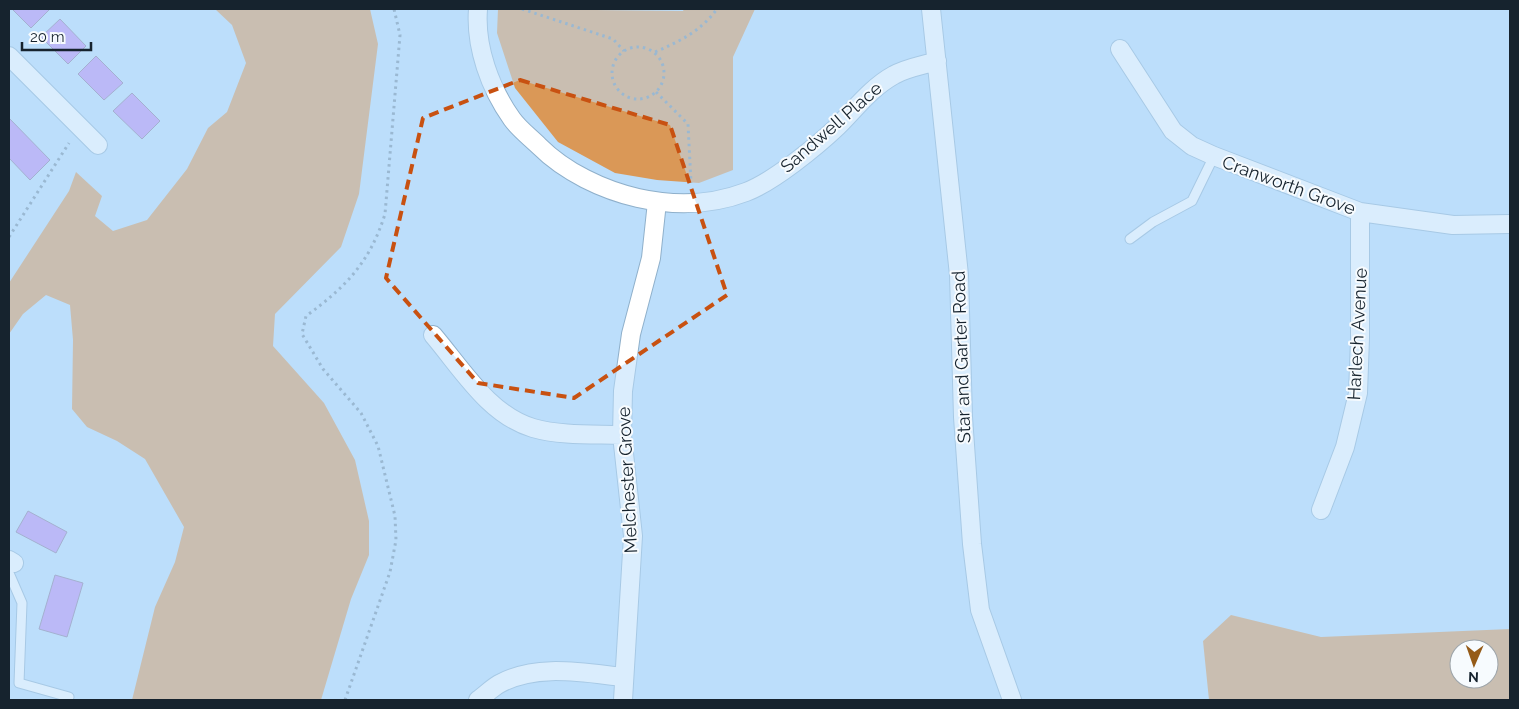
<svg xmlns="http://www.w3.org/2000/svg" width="1519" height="709" viewBox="0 0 1519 709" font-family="Raleway,sans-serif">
	<rect width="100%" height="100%" fill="#bcdefb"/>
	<path fill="#da9857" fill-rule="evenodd" d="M215,9H370L378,44L359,194L341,247L275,314L273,346L324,403L355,460L369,521V555L351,599L321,700H132L155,607L175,562L184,527L145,459L117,441L87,427L72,409L73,340L70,305L46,295L23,314L9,334V283L69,191L76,172L102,196L95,216L113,231L147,220L187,169L208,128L227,112L246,63L232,25Z
		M498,9L683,11L684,9H755L733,57V170L699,183L657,180L615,173L558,142L515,88L497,33Z
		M1231,615L1321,637L1510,629V700H1209L1203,641ZM1459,649H1489V679H1459Z"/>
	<path fill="#ba8cf1" stroke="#87799b" d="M12,9H50L31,28Z
		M60,19L86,46L68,64L41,37Z
		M96,56L123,83L104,100L78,74Z
		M132,93L160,121L142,139L113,111Z
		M9,118L50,160L30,180L9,158Z
		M28,511L67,532L56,553L16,532Z
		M55,575L83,583L67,637L39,629Z"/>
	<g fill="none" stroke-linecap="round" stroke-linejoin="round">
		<defs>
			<path id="lane" d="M1130,239L1153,222L1192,201L1214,156
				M9,573L22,603L19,683L69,697"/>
			<path id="street" d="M478,9C475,47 490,88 512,119C519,129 530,137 539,146C565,172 603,190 638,198C674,206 712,205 746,192C773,182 817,146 838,126C856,108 872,87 894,75C906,68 924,65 937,61
				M931,9L959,275L963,417L972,544L980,610L1012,700
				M1120,49L1173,131L1192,146L1214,156L1360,212L1453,225L1510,224
				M9,56L98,145
				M433,335C462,369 489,415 533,428C561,436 594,434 622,435
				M1321,510L1345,447L1358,393L1360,338V212
				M9,560L14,563
				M478,700C485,695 492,688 499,684C537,663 584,673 624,677
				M623,700L633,536L622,435L623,391L631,334L651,258L657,202"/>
		</defs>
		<use href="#lane" stroke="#8fb0cb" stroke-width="11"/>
		<use href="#street" stroke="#8fb0cb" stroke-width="20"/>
		<path stroke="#728ba0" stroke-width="3" stroke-dasharray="2.5 4" stroke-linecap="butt" d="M522,9L613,39L624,51
			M612 73a26 26 0 1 1 52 0a26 26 0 1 1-52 0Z
			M655,52C680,41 700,32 717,9
			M656,92L688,124L691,183
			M9,237L69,143
			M345,700L390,572L396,540L395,516L378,446L361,413L323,369L302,334L306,316C346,287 370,262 385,214L400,35L394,9"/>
		<use href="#lane" stroke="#fff" stroke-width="9"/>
		<use href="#street" stroke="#fff" stroke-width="18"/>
	</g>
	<path d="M0 0H1519V709H0ZM520,80L670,125L727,295L574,398L478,383L386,278L423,118Z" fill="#bcdefb" fill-opacity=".55" fill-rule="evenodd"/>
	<path fill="none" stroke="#c85111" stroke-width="4" stroke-dasharray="10 6" stroke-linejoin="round" d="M520,80L670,125L727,295L574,398L478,383L386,278L423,118Z"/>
	<g text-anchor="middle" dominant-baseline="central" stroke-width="4" stroke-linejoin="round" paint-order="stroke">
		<g font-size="18" fill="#16232e" stroke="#f7fbfe">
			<text transform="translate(831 127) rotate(-41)">Sandwell Place</text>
			<text transform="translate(1289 185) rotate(20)">Cranworth Grove</text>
			<text transform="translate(1357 334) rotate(-87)">Harlech Avenue</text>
			<text transform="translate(961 357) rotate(-92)">Star and Garter Road</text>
			<text transform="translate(627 480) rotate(-93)">Melchester Grove</text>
		</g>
	</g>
	<rect width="1519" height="709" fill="none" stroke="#16232e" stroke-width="20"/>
	<g transform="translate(1474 664) rotate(182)"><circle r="24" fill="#f7fbfe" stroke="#9da5ab"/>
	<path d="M0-4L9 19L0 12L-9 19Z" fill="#955b18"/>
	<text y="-8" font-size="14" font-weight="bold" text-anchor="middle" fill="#16232e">N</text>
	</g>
	<path d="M22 42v8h69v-8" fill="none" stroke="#16232e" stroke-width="2.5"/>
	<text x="30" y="42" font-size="15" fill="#16232e" stroke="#f7fbfe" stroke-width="4" paint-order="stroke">20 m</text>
</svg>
